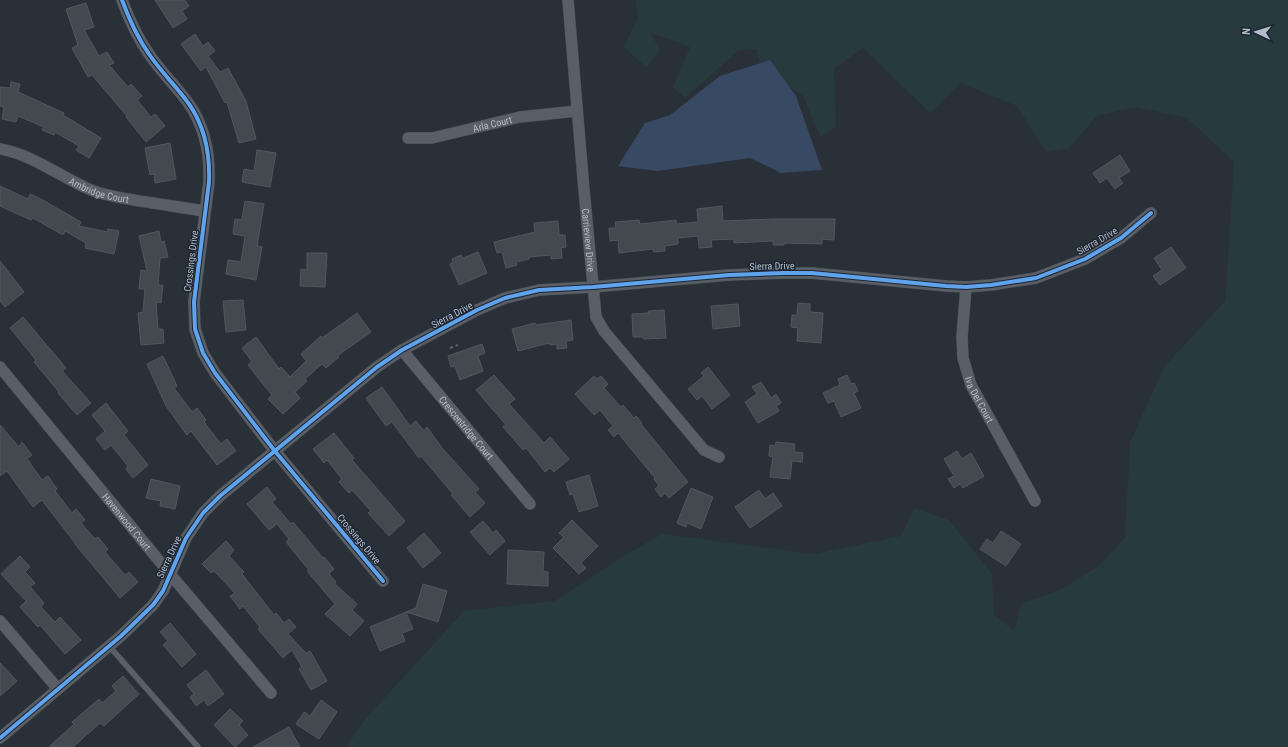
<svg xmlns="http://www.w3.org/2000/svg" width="1288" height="747" viewBox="0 0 1288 747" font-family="'Roboto Condensed',sans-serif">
	<rect width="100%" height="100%" fill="#2a3038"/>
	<path fill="#273a3e" d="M635,0H1288V747H346L366,718L464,611L555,601L627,554L662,534L814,554L901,536L914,508L949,520L992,574L994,614L1014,631L1021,604L1062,589L1100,565L1125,537L1130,442L1164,367L1225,301L1234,162L1186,117L1133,107L1097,116L1069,148L1046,152L1017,106L960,83L930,113L863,48L834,69L836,127L820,137L803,96L762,68L756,49L738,51L685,98L673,87L690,47L650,32L660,50L646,67L624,47L638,17Z"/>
	<path fill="#384963" d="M770,60L796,96L822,170L781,173L750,158L658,171L618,166L645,123L670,115L720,76Z"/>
	<path fill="#444950" stroke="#52575f" d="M155,0H185L189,6L182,11L187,19L173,28Z
		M86,3L94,27L84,30L99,56L107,52L114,63L109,65L128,87L131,84L142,96L137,100L151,117L155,114L165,126L146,142L126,117L127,116L92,75L88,77L72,48L78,45L66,9Z
		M195,34L203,46L208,42L215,51L208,56L220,72L228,68L246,101L256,139L239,143L227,102L225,103L206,67L201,71L181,44Z
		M11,82L20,84L18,92L64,113L63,115L101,138L89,158L76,150L79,146L55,132L54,135L42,130L44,127L18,116L16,122L2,119L4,107L0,106V87L10,88Z
		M170,143L176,179L155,183L154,174L150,175L145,148Z
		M257,150L276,153L270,187L242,182L244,169L254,171Z
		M1120,155L1130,171L1119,178L1123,183L1115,189L1107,178L1100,183L1093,173Z
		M0,186L28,199L30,194L41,199L81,222L79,226L107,232L108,229L119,231L114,254L85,248L86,243L65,231L63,235L33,218L31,220L0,206Z
		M245,201L264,204L257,246L262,247L256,280L226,274L228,260L241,262L245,236L233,234L235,219L242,220Z
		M722,206L723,221L773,219H835L834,240L822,239V244L784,243V245H773V241L734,243V239L711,240L712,247L699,248L698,236L678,238V244L665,246V251L654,252L653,249L619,253L618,240L610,241L609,228H616L615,222L639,220L640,224L676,220V224L698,222L697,209Z
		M558,221L559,235H565L566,247L561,248L562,258L551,259V255L529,257V259L516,262L517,265L506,268L502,252L497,253L494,242L535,232L534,223Z
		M159,231L161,242L164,241L168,257L160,258L158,285H163L161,303L156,302L158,329H163L164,343L141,345L138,313L143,312L145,289H139L141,270L147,271L139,236Z
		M1171,247L1186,268L1160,285L1153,276L1162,270L1154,258Z
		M478,252L487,273L459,285L450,264L453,262L452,259L461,255L463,258Z
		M307,253H327L325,287L300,286L301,269L307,270Z
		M0,261L24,292L5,307L0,301Z
		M243,300L246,330L226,332L223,301Z
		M798,303L810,304V312L823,313L821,343L797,341L798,328L791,327L792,315H797Z
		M738,304L740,326L713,329L711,306Z
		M664,310L666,338L644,339L643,337H633L632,314L649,313L648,311Z
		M357,313L371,332L337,356L339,357L326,368L322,364L305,379L307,381L295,392L300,398L283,414L268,399L272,395L262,383L248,365L252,362L242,348L256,337L279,369L281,367L290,377L306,361L301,354L321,336L322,338Z
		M23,317L66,368L62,371L91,403L77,415L58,393L59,392L34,362L36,360L10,328Z
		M571,320L573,340L566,341L567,348L557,349V344L550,345L549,343L518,351L512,329L535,323L536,325Z
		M482,344L485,353L478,356L483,371L460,380L455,366L451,367L448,356Z
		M163,356L177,386L174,388L192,412L197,408L206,420L204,422L221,444L227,439L236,451L217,465L191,431L187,435L166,406L147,364Z
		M708,367L730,395L712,409L702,396L697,400L688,389L704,376L701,373Z
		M494,375L515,399L509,404L544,443L550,437L569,459L554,472L550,468L545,472L526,448L523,450L503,427L506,425L476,390Z
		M847,375L851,384L854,383L858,391L854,393L861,408L841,417L834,401L828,403L823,393L840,385L838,379Z
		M594,376L597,379L601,376L608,384L604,388L621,407L623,405L634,418L636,416L642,423L641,424L688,482L669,498L665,493L661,497L655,489L659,486L654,479L655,478L618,433L614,437L608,430L613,426L600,410L594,415L575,394Z
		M761,382L771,398L776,394L781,403L776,406L779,411L758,423L745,402L757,394L752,387Z
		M382,387L410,426L416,421L424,431L427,427L442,448L479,489L475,492L485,503L470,517L451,495L453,494L421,456L419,458L392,422L386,426L366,398Z
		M106,403L128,431L124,435L148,465L133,478L126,469L128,466L111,445L105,450L96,439L105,431L92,415Z
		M0,425L19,447L22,442L32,455L27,459L42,480L48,476L57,489L55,491L72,513L76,509L85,520L81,523L95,539L98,537L108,549L105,552L125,575L129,572L138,582L120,598L75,544V543L42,500L33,507L7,471L0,476Z
		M334,433L354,458L352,460L405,521L389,536L368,513L371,511L352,490L349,493L339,482L342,479L327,460L324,463L313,449Z
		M776,442L795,444L794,452L803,453L802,462L792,461L790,479L770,477L773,457L769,456L770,445L775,446Z
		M957,451L962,459L971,453L984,476L963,488L960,484L954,488L948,479L954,476L944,459Z
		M589,475L598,506L579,512L573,494L570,495L566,482Z
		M151,479L180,486L175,509L160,506L161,501L146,498Z
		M267,487L276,499L272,502L291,524L293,522L323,558L324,557L334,569L329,574L336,582L335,584L357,604L352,610L364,621L350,636L325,614L335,604L307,571L309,570L286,542L289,539L277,524L269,530L247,504Z
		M691,488L713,497L701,529L687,523L686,527L677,523Z
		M759,490L765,499L773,493L782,506L750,528L735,507Z
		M572,520L598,546L581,563L586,568L579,574L553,548L564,537L559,533Z
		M483,521L493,533L496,530L505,541L490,555L470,532Z
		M1001,531L1021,544L1006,566L980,549L987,539L993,543Z
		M424,533L441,553L423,568L407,548Z
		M226,541L234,550L229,556L244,572L242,574L274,615L276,613L284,623L289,619L296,627L288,634L306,653L310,651L327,681L311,690L299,669L302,667L292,650L283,658L258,629L260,627L243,606L240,609L230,596L235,593L214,571L211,573L202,564Z
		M508,550L544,552L543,571L548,572V586L507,584Z
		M20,556L30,567L25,572L35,583L30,587L44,603L41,607L55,622L60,617L81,640L65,654L40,625L38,627L20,607L26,601L1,574Z
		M423,584L447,591L438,622L406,612L416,608Z
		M406,612L413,629L402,633L405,641L380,651L370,627Z
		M170,623L196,654L182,667L163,645L168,641L160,632Z
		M0,663L17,681L0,696Z
		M206,670L224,694L208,706L204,700L196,706L190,697L194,694L187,685Z
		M123,676L139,694L104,726L100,723L73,747H49L74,724L72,722L99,699L102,703L116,691L112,686Z
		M321,700L337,712L319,739L296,724L304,712L310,716Z
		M230,709L243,721L239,725L248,735L235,747L214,725Z
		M289,727L300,747H253Z"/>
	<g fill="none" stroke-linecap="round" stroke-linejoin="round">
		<defs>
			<path id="service" d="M109,646L198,747"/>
			<g id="minor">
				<path d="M122,0C129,19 137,37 149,54C161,72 177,87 189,104C205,127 210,156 209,182L194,302L195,329L203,353L215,373L274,450L383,581"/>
				<path id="s1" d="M568,0L584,190L596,317L604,331L704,450L719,457"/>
				<path id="s2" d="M408,138H432L520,117L577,111"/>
				<path id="s3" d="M0,149C34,155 60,177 91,190C106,196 123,198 139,201C161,204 183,208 205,211"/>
				<path id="s4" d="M966,287L962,337L963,358L971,385L1035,501"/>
				<path id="s5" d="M402,350L530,504"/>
				<path id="s6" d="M0,367L170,574L271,693"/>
				<path d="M0,621L58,689"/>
				<path d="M0,738L121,636L153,605L163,591L186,538L203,513L220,496L377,367L402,350L477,310L505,298L539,290L593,287L729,275L784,273H812L946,286L966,287L991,285L1036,278L1085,259L1121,238L1151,213"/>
			</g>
		</defs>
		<use href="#service" stroke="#484c53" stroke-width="6"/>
		<use href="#minor" stroke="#484c53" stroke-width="12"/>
		<path stroke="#5d636a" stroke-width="2" stroke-dasharray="3 3" stroke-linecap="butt" d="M450,348L458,345"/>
		<use href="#service" stroke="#5a5e66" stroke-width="5.5"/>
		<use href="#minor" stroke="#5a5e66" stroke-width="11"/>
		<defs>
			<path id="cycleway" d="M122,0C129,19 137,37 149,54C161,72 177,87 189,104C205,127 210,156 209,182L194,302L195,329L203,353L215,373L274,450L383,581
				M0,738L121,636L153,605L163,591L186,538L203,513L220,496L377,367L402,350L477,310L505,298L539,290L593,287L729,275L784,273H812L946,286L966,287L991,285L1036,278L1085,259L1121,238L1151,213"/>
		</defs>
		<use href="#cycleway" stroke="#1d2633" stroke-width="6"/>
		<use href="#cycleway" stroke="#60a3ed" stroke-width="4"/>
	</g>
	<g text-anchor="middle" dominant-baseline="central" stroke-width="3" stroke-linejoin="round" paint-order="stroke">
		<g font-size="10" fill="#b4bcc9" stroke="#1d2633">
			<text stroke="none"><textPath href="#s2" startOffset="86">Arla Court</textPath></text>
			<text stroke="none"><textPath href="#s3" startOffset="108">Ambridge Court</textPath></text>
			<text stroke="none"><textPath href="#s1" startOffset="241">Carrieview Drive</textPath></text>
			<text transform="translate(1097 241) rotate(-30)">Sierra Drive</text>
			<text transform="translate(191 261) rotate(-83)">Crossings Drive</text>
			<text transform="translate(772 266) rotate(-1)">Sierra Drive</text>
			<text transform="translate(452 315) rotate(-28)">Sierra Drive</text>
			<text stroke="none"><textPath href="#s4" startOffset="116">Iva Del Court</textPath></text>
			<text stroke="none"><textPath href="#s5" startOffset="101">Crescentridge Court</textPath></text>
			<text stroke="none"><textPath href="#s6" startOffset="200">Havenwood Court</textPath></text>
			<text transform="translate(359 539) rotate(50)">Crossings Drive</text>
			<text transform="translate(169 557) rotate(-65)">Sierra Drive</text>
		</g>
	</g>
	<g transform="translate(1256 32) rotate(274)" stroke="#1d2633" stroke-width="3" paint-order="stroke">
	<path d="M0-3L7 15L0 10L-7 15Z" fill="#b4bcc9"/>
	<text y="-6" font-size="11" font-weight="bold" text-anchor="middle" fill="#b4bcc9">N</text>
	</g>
</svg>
